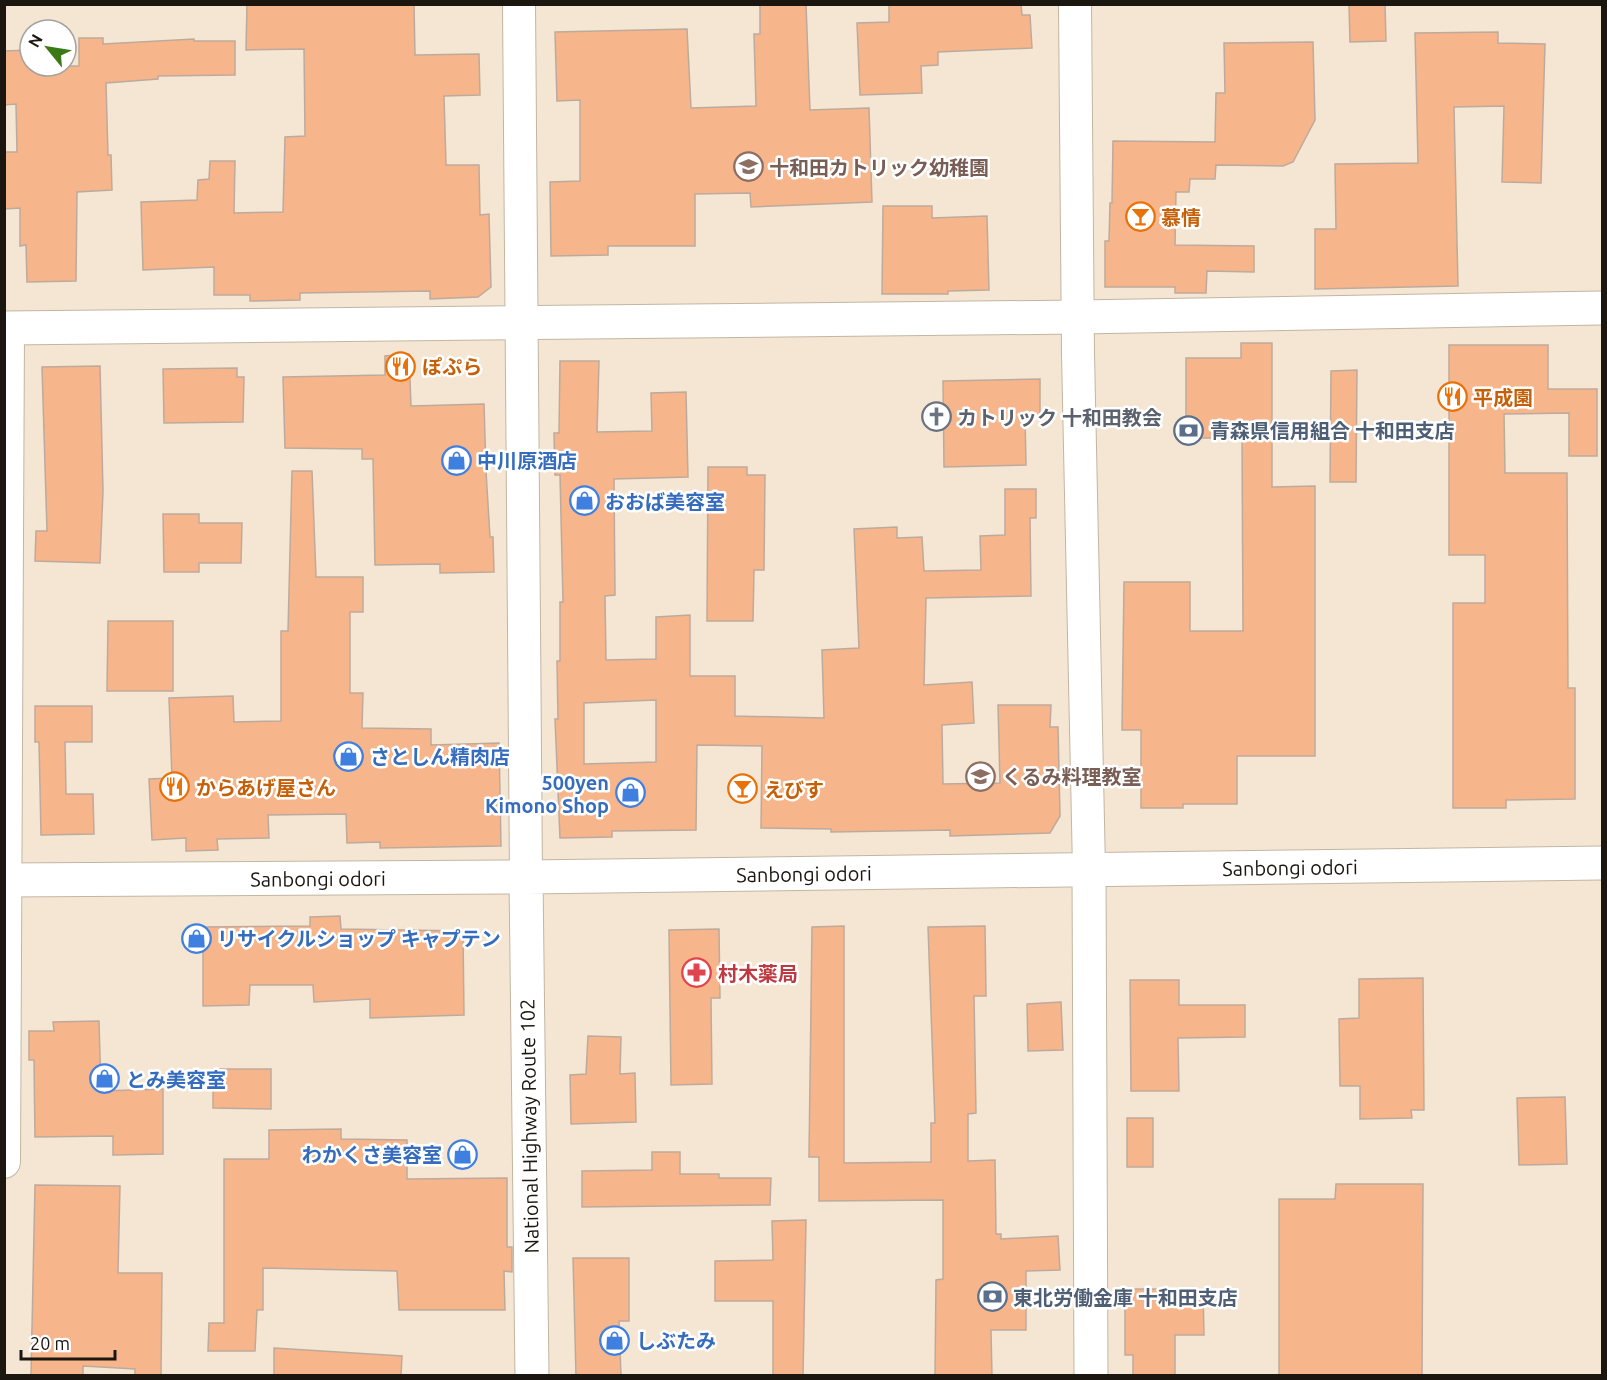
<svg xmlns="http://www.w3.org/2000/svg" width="1607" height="1380" viewBox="0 0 1607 1380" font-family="Ubuntu,'Noto Sans JP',sans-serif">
	<rect width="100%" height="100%" fill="#f4e6d3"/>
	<path fill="#f7b58b" stroke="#beaa9d" stroke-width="1.5" fill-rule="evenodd" d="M247,4H414L415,55L479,54L480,95L444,96L446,165H479L480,215L489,214L491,287L478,297L430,299V291L300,293V300L250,301V295H214V267L143,270L141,202L197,200L198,180L209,179L210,161H235L234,213L283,212L285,137L305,136L304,49L246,50Z
		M760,4H806L810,110L869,108L872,202L751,207L750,193L695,194V246H608V255L551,256L550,182L580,181V100L557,101L555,32L687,29L691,108L756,106L754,34H760Z
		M889,4H1021L1022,15H1030L1032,48L938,52V65L921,66L922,93L860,95L857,23L889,22Z
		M1385,4L1386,41L1350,42L1349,5Z
		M1498,32V43L1545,44L1541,183L1502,182L1504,106L1454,107L1458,286L1315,289V229H1336L1335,164L1418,163L1415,33Z
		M79,38H103V44L194,39V41H235V75L158,76V79L106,83L108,155H111L112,190L77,192L76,281L27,282L26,245L20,246V208L4,209V152H17L16,104L4,105V51L30,50V66H79Z
		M1313,42L1315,120L1293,162L1283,166L1216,165L1215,179H1190L1189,192H1176L1175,245L1254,246V272L1207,271L1206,293H1175V287H1105V241H1109L1110,203H1112L1113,141L1215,142L1216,93H1225L1224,43Z
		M883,206H932V218L987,216L989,290L948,291V294H882Z
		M1241,343H1272V487L1315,486V756H1237V804H1183V808H1141V730H1122L1124,582H1190V631H1243L1242,438H1186V358H1241Z
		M1449,345H1548V389H1597V456H1569V413L1504,414L1505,473H1567L1568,688H1575V799L1506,800V808H1453V603H1485V555H1449Z
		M409,354L411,406L484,404L486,471L490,537H493L494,572L440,573V564L375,565L373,459H362V449L285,448L283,377L385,375V356Z
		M560,361H599L597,432L652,431L651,393L686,392L688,477L614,479L615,595L605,596L606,660L656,659V617L690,615V676H735V716L824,718L822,650L859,648L854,529L897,527V538L922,537L924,571L981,570L980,536L1005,535V489H1036V518H1030L1031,596L926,598L924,685L972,682L974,723L942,725L943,784L1000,783L998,705H1051L1050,727H1058L1060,816L1050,833L950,836V830L831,832V829L761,828L762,746L697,745L696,830L612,831V837L560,838L555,719H558L557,661H560V602H563L560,475H555L554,433H559ZM656,700V762L584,764V703Z
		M100,366L103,491L100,563L35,561L36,531H47L42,367Z
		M237,368V377H244L243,422L164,423L163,369Z
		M1357,370L1356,482H1330L1331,371Z
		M1040,379V417H1025L1026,465L944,467L943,381Z
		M708,467H747V475H765L764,570H754L753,621H707Z
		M292,471H312L316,577H363V612H350V693H363L362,728L431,729V745L499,743L501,846L380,848V842L347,843L346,814L268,815L269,838L217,839L218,850L186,851V838L152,840L149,779L172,778L169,698L233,696L234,722L281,721V631H288Z
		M163,514H199V523H242L241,563H199V572H164Z
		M108,621H173V691H107Z
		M35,706H92V742H65L66,794H93L94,834L41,835L39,742H35Z
		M340,916L341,929L463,931L464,1015L370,1018V999L314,1002L313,985H250L249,1005L203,1006V927L310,926V917Z
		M844,926V1163L931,1162V1123H935L928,927L985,926L986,996H974L976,1113L968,1114V1161L995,1160L996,1234H1001V1239L1058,1236L1060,1270L1026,1271V1330H991L992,1376H935L936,1280L943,1279V1200L819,1201V1157H809L812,927Z
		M719,929L720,998H711L712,1084L671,1085L669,930Z
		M1423,978L1424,1110H1411L1412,1118L1360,1119V1086H1340L1339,1019L1359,1018V979Z
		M1130,980H1179V1005H1245V1037L1178,1038L1179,1091H1131Z
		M1061,1002L1063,1050L1028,1051L1027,1004Z
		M99,1021L101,1091L163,1089V1154L113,1155V1136L35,1137L34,1060H29V1031H54L53,1022Z
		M588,1036L621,1037L620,1074L635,1073L636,1122L571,1124L570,1075L586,1074Z
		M213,1069H271V1109L213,1108Z
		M1565,1097L1567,1164L1519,1165L1517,1098Z
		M1127,1118H1153V1167H1127Z
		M341,1129V1139L407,1140V1179L507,1178V1247H512V1272L504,1271L505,1310H399L397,1271L263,1268V1310H257L255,1351H208L209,1323H224V1159H269V1130Z
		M652,1152H680V1174H719V1178H771L770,1205L582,1207V1171L652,1170Z
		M1336,1184H1423L1422,1376H1279V1199H1335Z
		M35,1185L120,1186L118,1273H162L161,1376H135V1369L83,1366V1376H31Z
		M806,1220L803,1376H773V1301H715V1261L773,1260L772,1221Z
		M573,1258H629V1321H619L621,1376H576Z
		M1125,1289H1203L1204,1335H1175V1376H1133V1355H1125Z
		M274,1348L402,1356L401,1376H274Z"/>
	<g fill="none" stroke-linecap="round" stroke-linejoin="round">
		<defs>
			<path id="street" d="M519,4L526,877
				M1075,4L1078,354L1089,869
				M4,1162L8,328"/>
			<path id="secondary" d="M4,328L1078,317L1602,308
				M1089,869L1091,1376"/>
			<g id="primary">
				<path id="s1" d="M4,880L526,877"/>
			</g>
			<g id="highway">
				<path id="s2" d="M532,1376L526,877L1602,863"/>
			</g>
		</defs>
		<use href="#street" stroke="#c2b6a3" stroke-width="34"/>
		<use href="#secondary" stroke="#c2b6a3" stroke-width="35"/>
		<use href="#primary" stroke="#c2b6a3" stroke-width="35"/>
		<use href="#highway" stroke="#c2b6a3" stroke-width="35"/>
		<use href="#street" stroke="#fff" stroke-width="32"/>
		<use href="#secondary" stroke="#fff" stroke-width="33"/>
		<use href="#primary" stroke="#fff" stroke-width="33"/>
		<use href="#highway" stroke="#fff" stroke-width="33"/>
	</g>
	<defs>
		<symbol id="school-ring" viewBox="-11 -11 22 22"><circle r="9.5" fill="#fff" stroke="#8d6e63" stroke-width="1.5"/><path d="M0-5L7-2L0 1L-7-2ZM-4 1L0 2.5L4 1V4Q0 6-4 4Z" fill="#8d6e63"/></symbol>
		<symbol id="bar-ring" viewBox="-11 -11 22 22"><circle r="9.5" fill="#fff" stroke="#e8710a" stroke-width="1.5"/><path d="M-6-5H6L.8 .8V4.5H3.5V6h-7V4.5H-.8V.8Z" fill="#e8710a"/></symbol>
		<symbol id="restaurant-ring" viewBox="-11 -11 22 22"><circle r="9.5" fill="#fff" stroke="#e8710a" stroke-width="1.5"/><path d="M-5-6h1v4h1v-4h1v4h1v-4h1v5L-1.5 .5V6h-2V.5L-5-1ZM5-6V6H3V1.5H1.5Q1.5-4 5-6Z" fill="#e8710a"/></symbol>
		<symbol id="church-ring" viewBox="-11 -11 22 22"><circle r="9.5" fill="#fff" stroke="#6b7280" stroke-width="1.5"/><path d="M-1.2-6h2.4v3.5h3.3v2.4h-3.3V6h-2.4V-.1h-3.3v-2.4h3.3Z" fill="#6b7280"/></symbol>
		<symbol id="bank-ring" viewBox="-11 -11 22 22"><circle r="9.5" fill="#fff" stroke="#5c6f8a" stroke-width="1.5"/><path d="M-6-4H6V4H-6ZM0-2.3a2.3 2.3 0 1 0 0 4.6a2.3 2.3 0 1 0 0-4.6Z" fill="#5c6f8a"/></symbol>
		<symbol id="shop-ring" viewBox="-11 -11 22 22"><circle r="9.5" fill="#fff" stroke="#3f7fe0" stroke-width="1.5"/><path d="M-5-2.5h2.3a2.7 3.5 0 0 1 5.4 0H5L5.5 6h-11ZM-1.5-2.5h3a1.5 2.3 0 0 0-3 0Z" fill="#3f7fe0"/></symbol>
		<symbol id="pharmacy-ring" viewBox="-11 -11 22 22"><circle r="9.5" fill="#fff" stroke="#e0444e" stroke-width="1.5"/><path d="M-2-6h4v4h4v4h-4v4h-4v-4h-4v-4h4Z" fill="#e0444e"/></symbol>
	</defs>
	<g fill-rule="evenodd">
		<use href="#school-ring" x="732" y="150" width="33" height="33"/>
		<use href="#bar-ring" x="1124" y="200" width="33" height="33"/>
		<use href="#restaurant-ring" x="384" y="350" width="33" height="33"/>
		<use href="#restaurant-ring" x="1436" y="380" width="33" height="33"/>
		<use href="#church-ring" x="920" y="400" width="33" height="33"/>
		<use href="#bank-ring" x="1172" y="414" width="33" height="33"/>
		<use href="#shop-ring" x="440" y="444" width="33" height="33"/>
		<use href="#shop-ring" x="568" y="484" width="33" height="33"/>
		<use href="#shop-ring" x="332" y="740" width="33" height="33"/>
		<use href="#school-ring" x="964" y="760" width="33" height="33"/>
		<use href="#restaurant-ring" x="158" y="770" width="33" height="33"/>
		<use href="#bar-ring" x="726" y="772" width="33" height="33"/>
		<use href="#shop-ring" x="614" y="776" width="33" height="33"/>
		<use href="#shop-ring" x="180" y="922" width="33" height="33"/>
		<use href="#pharmacy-ring" x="680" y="956" width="33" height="33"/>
		<use href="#shop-ring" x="88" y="1062" width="33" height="33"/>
		<use href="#shop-ring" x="446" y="1138" width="33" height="33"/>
		<use href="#bank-ring" x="976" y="1280" width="33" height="33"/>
		<use href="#shop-ring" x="598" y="1324" width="33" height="33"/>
	</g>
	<g text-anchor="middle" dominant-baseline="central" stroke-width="5" stroke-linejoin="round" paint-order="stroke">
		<g font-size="20" font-weight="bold" fill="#785e54" stroke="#fff" text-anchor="start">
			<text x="769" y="167">十和田カトリック幼稚園</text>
			<text x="1002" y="776">くるみ料理教室</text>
		</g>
		<g font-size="20" font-weight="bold" fill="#c56008" stroke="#fff" text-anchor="start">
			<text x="1161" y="217">慕情</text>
			<text x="422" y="366">ぽぷら</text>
			<text x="1473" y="397">平成園</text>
			<text x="196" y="787">からあげ屋さん</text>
			<text x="764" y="789">えびす</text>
		</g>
		<g font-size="20" font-weight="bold" fill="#5b616d" stroke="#fff" text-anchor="start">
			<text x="957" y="417">カトリック 十和田教会</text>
		</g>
		<g font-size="20" font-weight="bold" fill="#4e5e75" stroke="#fff" text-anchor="start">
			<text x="1210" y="430">青森県信用組合 十和田支店</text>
			<text x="1013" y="1297">東北労働金庫 十和田支店</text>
		</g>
		<g font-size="20" font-weight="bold" fill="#366cbe" stroke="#fff" text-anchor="start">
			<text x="477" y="460">中川原酒店</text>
			<text x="605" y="501">おおば美容室</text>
			<text x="370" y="756">さとしん精肉店</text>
			<text x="609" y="782" text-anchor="end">500yen<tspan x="609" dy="23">Kimono Shop</tspan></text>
			<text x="217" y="938">リサイクルショップ キャプテン</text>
			<text x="126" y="1079">とみ美容室</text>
			<text x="442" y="1154" text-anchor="end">わかくさ美容室</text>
			<text x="636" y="1340">しぶたみ</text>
		</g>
		<g font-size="20" fill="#1b1610" stroke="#fff">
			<text stroke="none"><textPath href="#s2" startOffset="1263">Sanbongi odori</textPath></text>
			<text stroke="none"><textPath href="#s2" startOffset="777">Sanbongi odori</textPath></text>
			<text stroke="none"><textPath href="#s1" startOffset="314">Sanbongi odori</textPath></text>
			<text transform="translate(529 1126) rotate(-91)">National Highway Route 102</text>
		</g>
		<g font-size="20" font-weight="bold" fill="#be3a42" stroke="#fff" text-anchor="start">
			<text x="718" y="973">村木薬局</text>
		</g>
	</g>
	<rect width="1607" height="1380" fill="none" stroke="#1b1610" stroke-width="12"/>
	<g transform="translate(48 48) rotate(300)"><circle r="28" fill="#ffffff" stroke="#a4a29f" stroke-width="1.5"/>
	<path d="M0-4.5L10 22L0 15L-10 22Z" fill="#3a7916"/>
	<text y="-9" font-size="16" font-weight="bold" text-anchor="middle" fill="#1b1610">N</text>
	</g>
	<path d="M21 1350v9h94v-9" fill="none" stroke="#1b1610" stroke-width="3"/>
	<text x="30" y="1350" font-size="18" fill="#1b1610" stroke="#ffffff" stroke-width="4.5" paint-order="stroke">20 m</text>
</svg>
